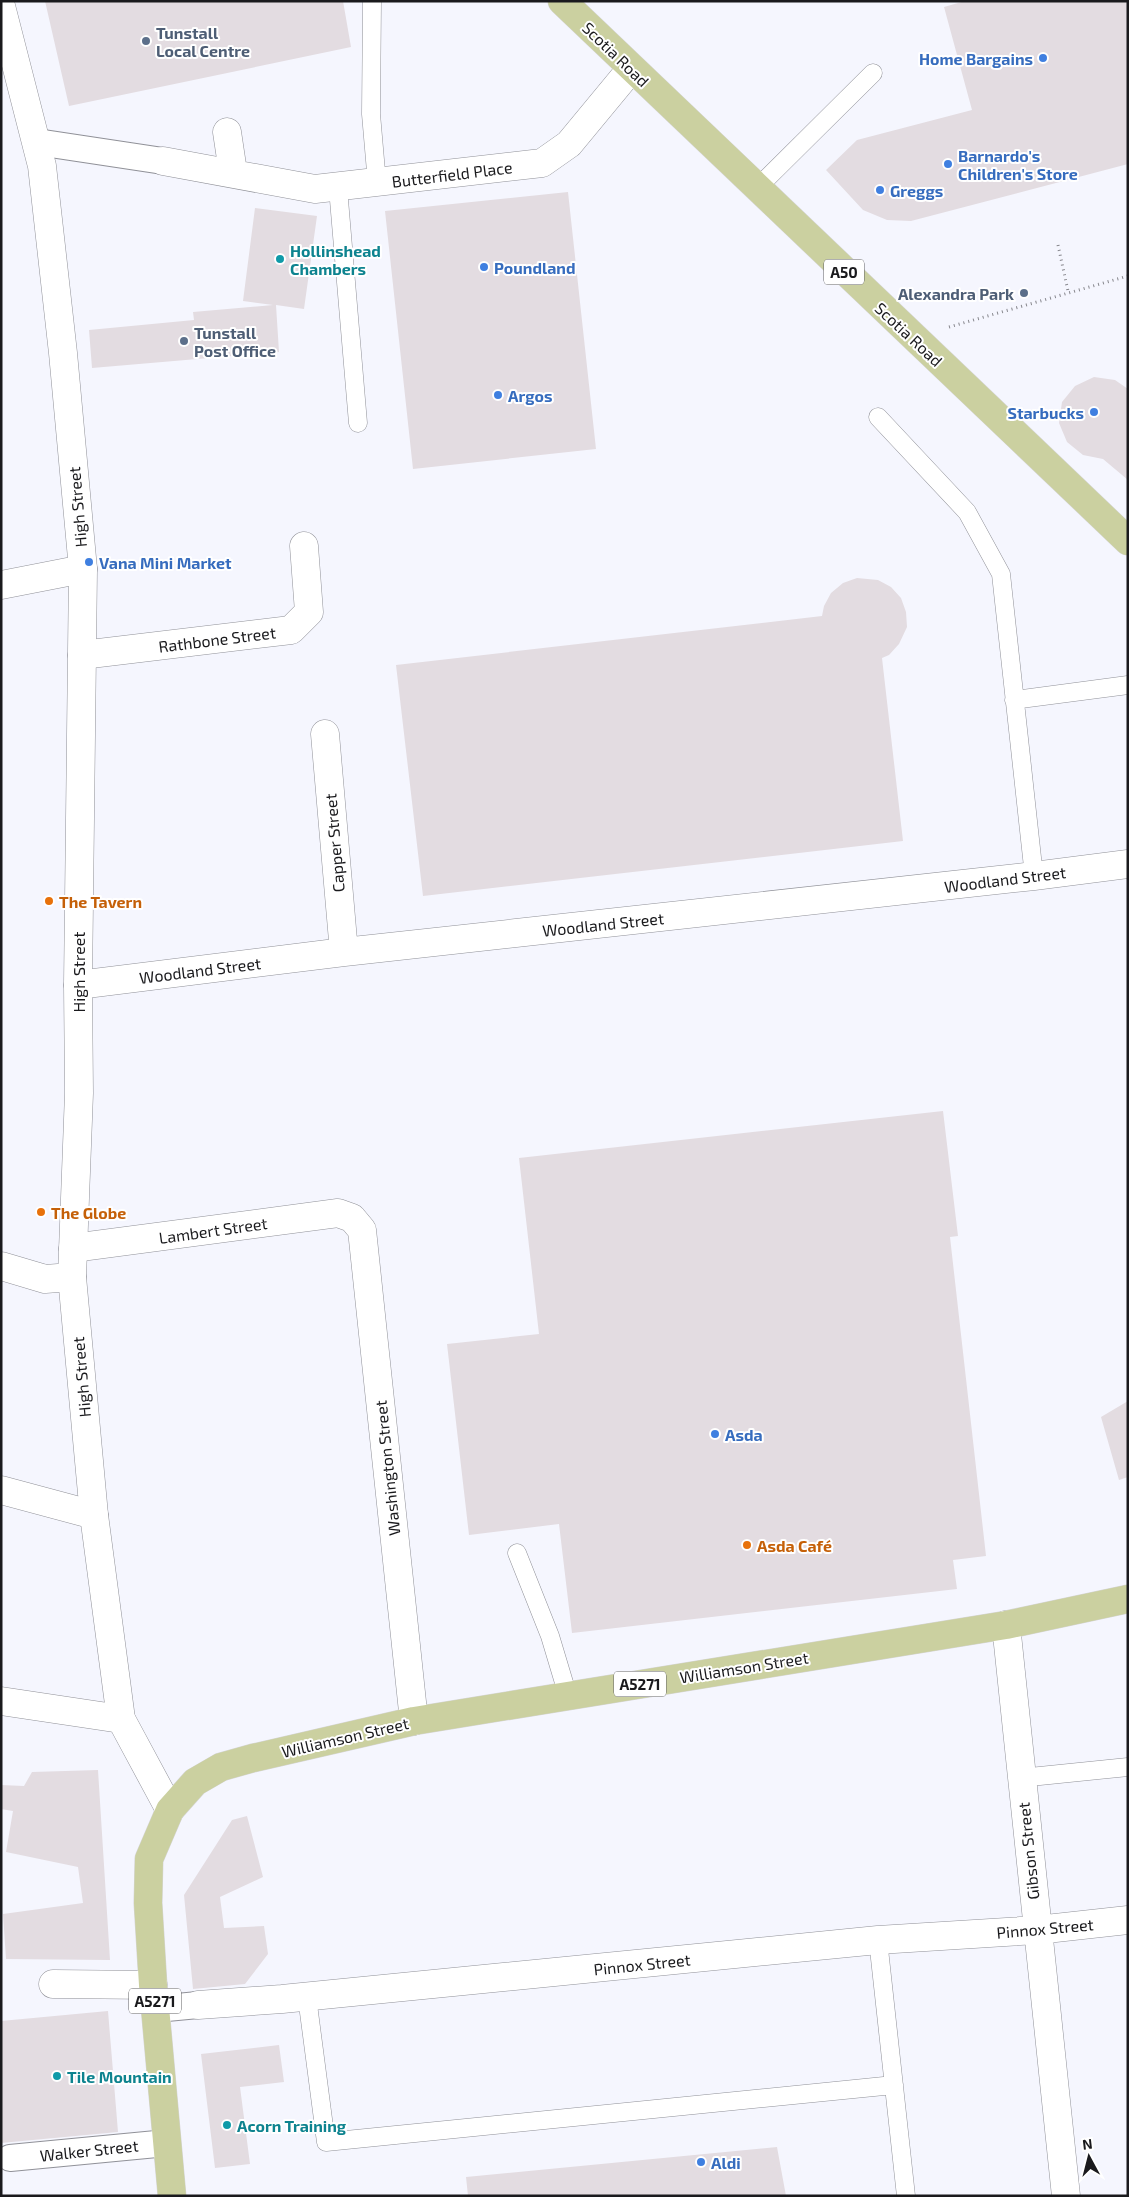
<svg xmlns="http://www.w3.org/2000/svg" width="1129" height="2197" viewBox="0 0 1129 2197" font-family="'Exo 2',sans-serif">
	<rect width="100%" height="100%" fill="#f5f6fe"/>
	<path fill="#e3dce1" d="M45,1H343L351,47L69,106Z
		M965,1H1128V164L911,221L887,220L863,210L826,170L857,140L972,110L944,7Z
		M568,192L596,449L413,469L385,211Z
		M255,208L317,216L304,309L276,305L279,352L92,368L89,330L194,320L193,312L273,305L243,301Z
		M1094,377L1115,380L1128,389V480L1103,459L1083,455L1067,442L1059,423L1062,402L1075,386Z
		M857,578L878,580L891,587L901,598L906,612L907,627L899,644L889,655L882,658L903,841L423,896L396,665L822,616L824,606L831,593L843,583Z
		M943,1111L958,1236L950,1237L986,1556L953,1560L957,1589L572,1633L559,1524L469,1535L447,1344L539,1334L519,1158Z
		M1128,1401V1477L1119,1480L1101,1417Z
		M98,1770L110,1960L6,1959L3,1914L83,1903L78,1867L6,1852L13,1811L1,1809V1785L24,1786L32,1772Z
		M247,1816L263,1877L220,1897L224,1928L264,1926L268,1954L245,1984L193,1989L184,1895L232,1820Z
		M108,2011L118,2132L1,2143V2021Z
		M279,2045L284,2082L240,2087L250,2164L215,2168L201,2054Z
		M777,2147L786,2196H468L466,2177Z"/>
	<g fill="none" stroke-linecap="round" stroke-linejoin="round">
		<defs>
			<path id="service" d="M372,1L371,114L377,183
				M338,188L358,423
				M756,189L873,73
				M878,417L967,512L1001,574L1034,876
				M1014,700L1128,685
				M517,1553L550,1636L568,1696
				M1020,1778L1128,1767
				M878,1940L906,2196
				M307,1997L326,2142L894,2085"/>
			<path id="pedestrian" d="M37,142L163,161
				M156,2009L198,2005
				M10,2158L167,2143"/>
			<path id="minor" d="M227,132L233,172
				M163,161L315,189L542,163L569,144L631,69
				M1,585L83,569
				M82,655L291,630L309,612L304,546
				M325,734L344,952
				M78,985L344,952L1034,876L1128,864
				M73,1248L338,1213L352,1218L362,1230L414,1721
				M1,1266L45,1279L72,1277
				M1,1490L94,1515
				M1006,1625L1066,2196
				M1,1701L121,1719
				M53,1984L153,1985
				M198,2005L282,1999L878,1940L1037,1930L1128,1920"/>
			<path id="tertiary" d="M1,6L42,166L63,353L83,569L78,985L79,1093L72,1277L94,1515L121,1719L170,1810"/>
			<path id="primary" d="M562,1L1128,541
				M172,2196L153,1985L148,1903L149,1859L170,1810L195,1782L221,1767L253,1758L414,1721L1006,1625L1128,1599"/>
		</defs>
		<use href="#service" stroke="#909198" stroke-width="19"/>
		<use href="#pedestrian" stroke="#909198" stroke-width="28"/>
		<use href="#minor" stroke="#909198" stroke-width="29"/>
		<use href="#tertiary" stroke="#909198" stroke-width="29"/>
		<use href="#primary" stroke="#d6d6d6" stroke-width="29"/>
		<path stroke="#87878d" stroke-width="3" stroke-dasharray="1 4" stroke-linecap="butt" d="M1058,245L1068,291
			M949,327L1128,276"/>
		<use href="#service" stroke="#fff" stroke-width="18"/>
		<use href="#pedestrian" stroke="#fff" stroke-width="26"/>
		<use href="#minor" stroke="#fff" stroke-width="28"/>
		<use href="#tertiary" stroke="#fff" stroke-width="28"/>
		<use href="#primary" stroke="#cbd0a0" stroke-width="28"/>
	</g>
	<g fill="#5c6f8a" stroke="#fff" stroke-width="2">
		<circle cx="146" cy="41" r="5"/>
		<circle cx="1024" cy="293" r="5"/>
		<circle cx="184" cy="341" r="5"/>
	</g>
	<g fill="#3f7fe0" stroke="#fff" stroke-width="2">
		<circle cx="1043" cy="58" r="5"/>
		<circle cx="948" cy="164" r="5"/>
		<circle cx="880" cy="190" r="5"/>
		<circle cx="484" cy="267" r="5"/>
		<circle cx="498" cy="395" r="5"/>
		<circle cx="1094" cy="412" r="5"/>
		<circle cx="89" cy="562" r="5"/>
		<circle cx="715" cy="1434" r="5"/>
		<circle cx="701" cy="2162" r="5"/>
	</g>
	<g fill="#0f9aa8" stroke="#fff" stroke-width="2">
		<circle cx="280" cy="259" r="5"/>
		<circle cx="57" cy="2076" r="5"/>
		<circle cx="227" cy="2125" r="5"/>
	</g>
	<g fill="#e8710a" stroke="#fff" stroke-width="2">
		<circle cx="49" cy="901" r="5"/>
		<circle cx="41" cy="1212" r="5"/>
		<circle cx="747" cy="1545" r="5"/>
	</g>
	<g text-anchor="middle" dominant-baseline="central" stroke-width="4" stroke-linejoin="round" paint-order="stroke">
		<g fill="#fff" stroke="#5f5f61" stroke-width="1">
			<rect x="824" y="259.5" width="40" height="25" rx="4"/>
			<rect x="614" y="1671.5" width="52" height="25" rx="4"/>
			<rect x="129" y="1988.5" width="52" height="25" rx="4"/>
		</g>
		<g font-size="15" font-weight="bold" fill="#1a1a1d">
			<text x="844" y="272">A50</text>
			<text x="640" y="1684">A5271</text>
			<text x="155" y="2001">A5271</text>
		</g>
		<g font-size="16" font-weight="bold" fill="#4e5e75" stroke="#fff" text-anchor="start">
			<text x="156" y="32">Tunstall<tspan x="156" dy="18">Local Centre</tspan></text>
			<text x="1014" y="293" text-anchor="end">Alexandra Park</text>
			<text x="194" y="332">Tunstall<tspan x="194" dy="18">Post Office</tspan></text>
		</g>
		<g font-size="16" fill="#1a1a1d" stroke="#fff">
			<text transform="translate(616 54) rotate(44)">Scotia Road</text>
			<text transform="translate(452 174) rotate(-7)">Butterfield Place</text>
			<text transform="translate(909 334) rotate(43)">Scotia Road</text>
			<text transform="translate(77 507) rotate(-95)">High Street</text>
			<text transform="translate(217 639) rotate(-7)">Rathbone Street</text>
			<text transform="translate(334 843) rotate(-95)">Capper Street</text>
			<text transform="translate(1005 879) rotate(-7)">Woodland Street</text>
			<text transform="translate(603 924) rotate(-6)">Woodland Street</text>
			<text transform="translate(200 970) rotate(-7)">Woodland Street</text>
			<text transform="translate(78 972) rotate(-90)">High Street</text>
			<text transform="translate(213 1230) rotate(-8)">Lambert Street</text>
			<text transform="translate(81 1377) rotate(-95)">High Street</text>
			<text transform="translate(387 1468) rotate(-96)">Washington Street</text>
			<text transform="translate(744 1667) rotate(-9)">Williamson Street</text>
			<text transform="translate(345 1737) rotate(-13)">Williamson Street</text>
			<text transform="translate(1028 1851) rotate(-96)">Gibson Street</text>
			<text transform="translate(1045 1928) rotate(-5)">Pinnox Street</text>
			<text transform="translate(642 1964) rotate(-6)">Pinnox Street</text>
			<text transform="translate(89 2150) rotate(-6)">Walker Street</text>
		</g>
		<g font-size="16" font-weight="bold" fill="#366cbe" stroke="#fff" text-anchor="start">
			<text x="1033" y="58" text-anchor="end">Home Bargains</text>
			<text x="958" y="155">Barnardo's<tspan x="958" dy="18">Children's Store</tspan></text>
			<text x="890" y="190">Greggs</text>
			<text x="494" y="267">Poundland</text>
			<text x="508" y="395">Argos</text>
			<text x="1084" y="412" text-anchor="end">Starbucks</text>
			<text x="99" y="562">Vana Mini Market</text>
			<text x="725" y="1434">Asda</text>
			<text x="711" y="2162">Aldi</text>
		</g>
		<g font-size="16" font-weight="bold" fill="#0d838f" stroke="#fff" text-anchor="start">
			<text x="290" y="250">Hollinshead<tspan x="290" dy="18">Chambers</tspan></text>
			<text x="67" y="2076">Tile Mountain</text>
			<text x="237" y="2125">Acorn Training</text>
		</g>
		<g font-size="16" font-weight="bold" fill="#c56008" stroke="#fff" text-anchor="start">
			<text x="59" y="901">The Tavern</text>
			<text x="51" y="1212">The Globe</text>
			<text x="757" y="1545">Asda Café</text>
		</g>
	</g>
	<rect width="1129" height="2197" fill="none" stroke="#1a1a1d" stroke-width="5"/>
	<g transform="translate(1089 2157) rotate(353)" stroke="#ffffff" stroke-width="4" paint-order="stroke">
	<path d="M0-4L9 19L0 12L-9 19Z" fill="#1a1a1d"/>
	<text y="-8" font-size="14" font-weight="bold" text-anchor="middle" fill="#1a1a1d">N</text>
	</g>
</svg>
